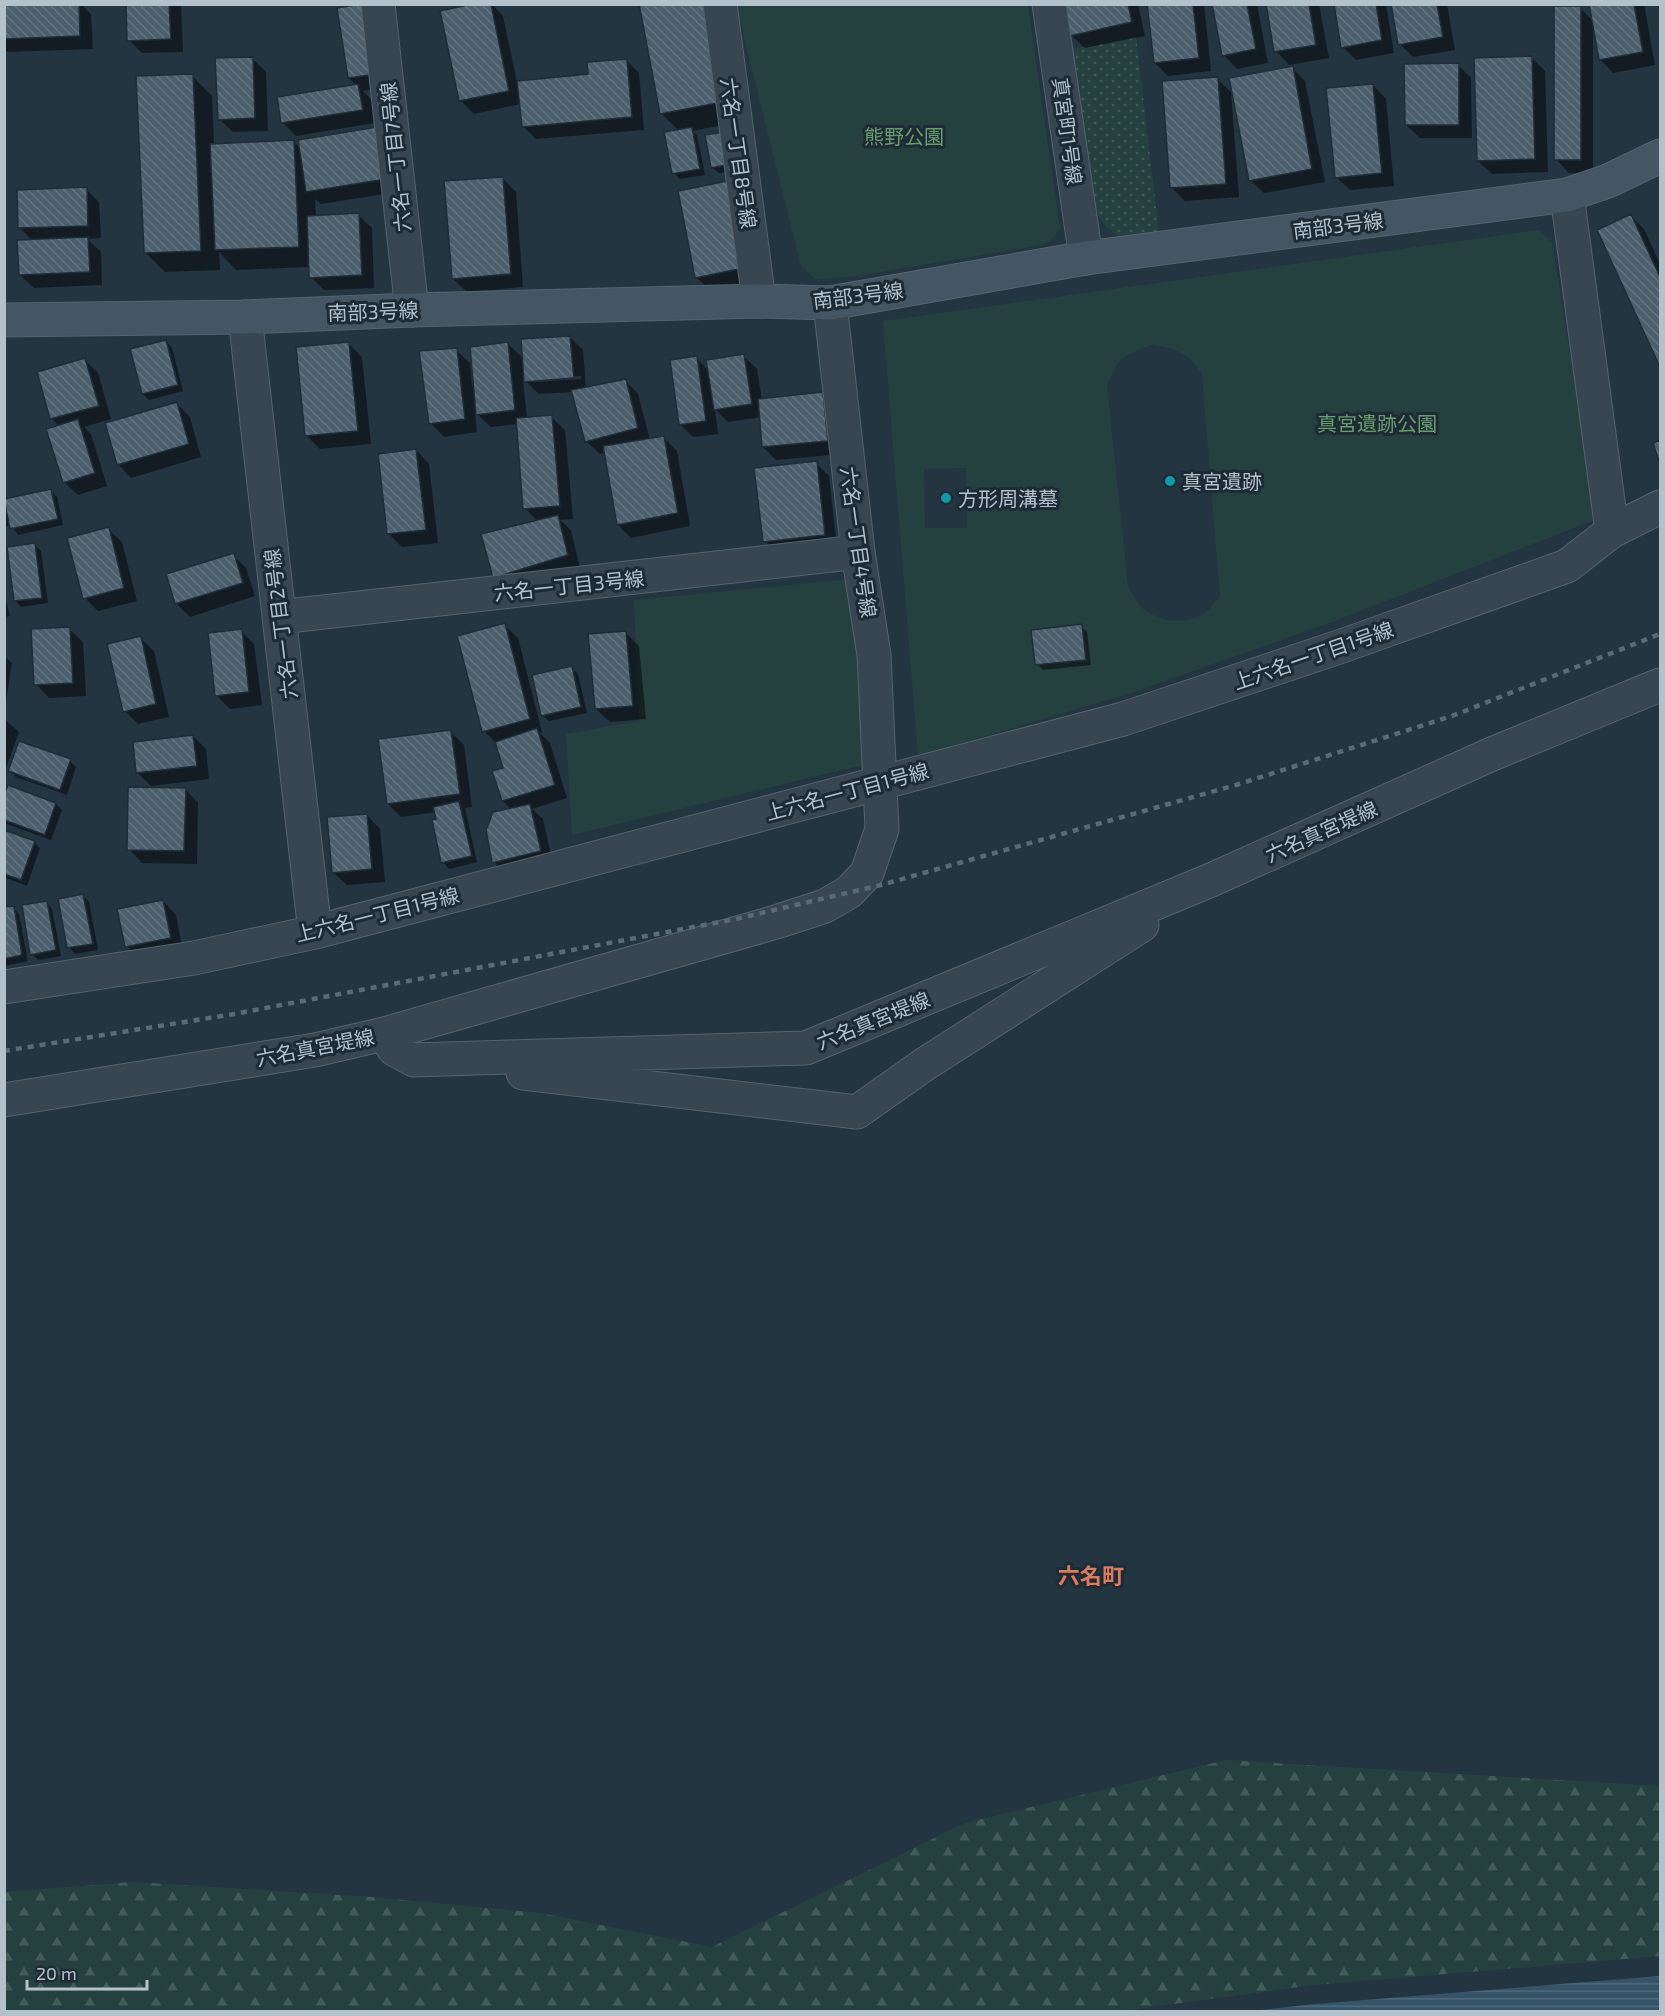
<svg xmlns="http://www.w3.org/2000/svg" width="1665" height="2016" viewBox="0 0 1665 2016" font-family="'Exo 2','Noto Sans JP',sans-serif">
	<defs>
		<pattern id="forest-firs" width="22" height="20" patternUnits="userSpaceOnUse" patternTransform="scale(1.5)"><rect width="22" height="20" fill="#25413f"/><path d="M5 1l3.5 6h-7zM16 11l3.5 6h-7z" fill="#425b59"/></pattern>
		<pattern id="garden-dots" width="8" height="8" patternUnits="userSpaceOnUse" patternTransform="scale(1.5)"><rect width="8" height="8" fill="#25413f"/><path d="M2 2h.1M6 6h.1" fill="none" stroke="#425b59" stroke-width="1.8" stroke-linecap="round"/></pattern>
		<pattern id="water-rules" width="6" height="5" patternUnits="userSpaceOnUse" patternTransform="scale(1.5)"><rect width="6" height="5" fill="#355468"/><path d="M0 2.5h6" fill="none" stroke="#506b7c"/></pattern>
		<pattern id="building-back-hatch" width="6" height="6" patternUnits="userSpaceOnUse" patternTransform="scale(1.5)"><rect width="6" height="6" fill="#4b5f6c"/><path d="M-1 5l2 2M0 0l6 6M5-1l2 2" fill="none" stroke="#637480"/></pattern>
	</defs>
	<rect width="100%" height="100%" fill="#233540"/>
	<path fill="url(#forest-firs)" d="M1226,1760L1660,1786V1956L1315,1985L1115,2012L5,2011V1892L134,1882L371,1897L541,1913L712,1947L965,1823Z"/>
	<path fill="#25413f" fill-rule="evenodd" d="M736,5H1028L1060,228L1053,239L1041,245L852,277L815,279L801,266Z
		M1539,230L1552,242L1597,519L1332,622L1128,694L918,756L883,321ZM1152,345C1178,349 1186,351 1202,374L1220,596C1214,603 1209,612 1200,616C1180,625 1157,621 1141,607C1136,602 1132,593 1128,586L1107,386C1118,358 1123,355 1152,345ZM966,468L967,528H925L924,469Z
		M854,579L871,763L572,835L566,734L639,721L634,600Z"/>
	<path fill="url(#garden-dots)" d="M1136,37L1159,233L1119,236L1106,227L1095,211L1064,50Z"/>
	<path fill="url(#water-rules)" d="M1660,1976V2011H1252L1315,2004Z"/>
	<path fill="#0007" fill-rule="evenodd" d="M4,4H87L82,5L91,14L93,49L8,52L4,49Z
		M127,4H181L183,52L142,53L129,40Z
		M479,4H492L503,16L517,82L590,75L626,60L639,73L644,130L536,139L523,126L521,104L474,114L461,101L442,12Z
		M640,4L747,120L693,131L697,135L705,175L680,179L674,173L679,131L661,113Z
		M1065,4H1138L1145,36L1085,48L1071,35Z
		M1148,4H1204L1211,71L1168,76L1155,63Z
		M1214,4H1257L1268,63L1237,69L1224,55Z
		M1267,4H1319L1329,58L1289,65L1276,51Z
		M1335,4H1386L1394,53L1356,60L1343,47Z
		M1392,4H1447L1455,50L1413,57L1400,44Z
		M1590,4H1644L1655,65L1613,73L1600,59L1595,31H1593V173H1569L1556,159L1580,8L1593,21Z
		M385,18L397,85L363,91L371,99L375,123L296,136L282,122L357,86L349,78Z
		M252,58L266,72L268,131L233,132L219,119Z
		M1532,58L1545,71L1548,172L1492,174L1478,161Z
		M1458,65L1471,78L1472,138H1420L1406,125Z
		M1292,68L1305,81L1325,182L1264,193L1250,180Z
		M192,76L212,96L214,145L294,142L301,149L300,141L404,191L321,204L315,199L316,217L358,215L372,228L374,288L324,290L311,277L310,267L236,270L219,252L220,270L165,272L145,252Z
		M1217,79L1231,92L1239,197L1185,201L1171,187Z
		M1373,85L1386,99L1394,186L1350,190L1336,177Z
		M707,136L742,169L719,173L712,167Z
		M502,178L516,192L523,287L467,292L453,279Z
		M86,189L99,202L101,238L87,239L101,252L102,285L34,288L20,275L33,241L20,228Z
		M680,192L761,280L710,290L696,277Z
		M1631,216L1644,229L1660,264V363L1599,231Z
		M570,337L583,350L586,389L625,380L638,394L650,440L664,438L677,451L690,526L631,538L618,525L606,453L600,454L586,441L573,392L539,394L523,379L527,419L551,417L565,430L573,519L560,520L571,530L580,568L495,577L538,522L525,508L518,424L491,427L475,412L477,432L444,437L431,423L456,350L470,363L472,386H475L508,344L524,359ZM581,376V379L535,382V379Z
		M166,341L172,348L183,391L149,400L143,394Z
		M349,344L362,357L371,444L320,449L307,436Z
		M743,356L757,369L762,400L823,393L836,407L841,454L776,460L763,447L761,417L728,422L715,409L718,434L693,437L680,424L696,358L709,371Z
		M85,360L98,373L111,419L84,427L91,434L107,486L78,495L64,482L59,426L52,419L39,373Z
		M177,404L190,417L201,457L131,478L118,464Z
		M416,450L429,464L438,543L402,547L389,534Z
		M816,463L829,476L837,548L778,554L765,541Z
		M51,491L57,497L63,525L18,535L11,525L4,527V500Z
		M108,529L122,542L137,601L98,611L85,598Z
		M35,545L41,551L48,603L21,607L15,600Z
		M233,555L246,568L255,596L190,617L176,603Z
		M4,594L10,616L4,617Z
		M504,625L518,638L542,732L540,733L550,743L567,798L532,809L543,819L553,864L507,876L494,862L512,810L503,801L505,769L497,744L484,731Z
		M1081,626L1087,632L1091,665L1043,670L1037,664Z
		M69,629L83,642L86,696L49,698L36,684Z
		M241,631L254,644L262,705L230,709L217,696Z
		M626,633L639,646L646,719L610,722L596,709Z
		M140,638L154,651L169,717L138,724L125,711Z
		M4,656L12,663L6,701L4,700Z
		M572,668L578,674L587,713L549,721L542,715Z
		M4,719L19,732L4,774Z
		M450,731L464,745L472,807L465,808L477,862L449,869L443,862L436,812L401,817L388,804Z
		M193,736L206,749L209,779L151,786L137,772Z
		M70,761L76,767L67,795L16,777L10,771Z
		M185,789L198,803L197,864L142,863L129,849Z
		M4,799L56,804L62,810L51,840L4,823Z
		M367,815L380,829L385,882L347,885L333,872Z
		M4,832L34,842L40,848L27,886L4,877Z
		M83,895L89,902L98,950L75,954L69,947Z
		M163,901L176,915L183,951L140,959L127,946Z
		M46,902L52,909L61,956L38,960L32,954Z
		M13,907L19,914L28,961L5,966L4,909Z"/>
	<path fill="url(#building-back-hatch)" stroke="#1e2d37" stroke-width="1.5" d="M4,4H79L80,36L4,39Z
		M126,4H169L171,39L127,41Z
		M361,4H373L384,73L348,78L337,8Z
		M472,4H491L509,91L459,101L440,11Z
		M639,4H710L728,101L660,114Z
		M1063,4H1128L1132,22L1070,36Z
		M1147,4H1193L1199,58L1154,63Z
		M1212,4H1247L1256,49L1222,56Z
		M1266,4H1309L1316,45L1274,52Z
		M1334,4H1376L1382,40L1341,48Z
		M1391,4H1437L1443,37L1398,45Z
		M1589,4H1634L1643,52L1599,60Z
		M1554,6H1581V160H1554Z
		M1532,56L1535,159L1477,161L1474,58Z
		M253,57L255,118L218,120L215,58Z
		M627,59L632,117L522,127L517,81L588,74L587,62Z
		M1459,63V125H1405L1404,64Z
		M1293,66L1312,169L1249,181L1229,78Z
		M193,74L201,251L144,253L136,76Z
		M1218,77L1226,184L1170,188L1162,81Z
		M358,84L363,110L281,123L277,97Z
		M1373,84L1382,173L1335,178L1326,88Z
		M383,126L392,178L306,192L298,140Z
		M692,127L700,169L672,174L664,132Z
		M730,131L736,163L711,168L705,135Z
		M294,140L299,247L215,250L210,144Z
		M503,177L511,274L452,279L444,181Z
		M732,180L749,267L695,278L678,191Z
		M87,187L88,226L18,228L17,190Z
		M359,213L362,275L309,278L307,216Z
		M1631,214L1660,277V367L1597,230Z
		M88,237L90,272L19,275L17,240Z
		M570,336L574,378L524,382L521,339Z
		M166,340L178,385L142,394L130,349Z
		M349,342L358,431L305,436L296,347Z
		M508,342L515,410L476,415L470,347Z
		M457,348L465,419L429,424L419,351Z
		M744,354L752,404L714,410L706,360Z
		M697,356L706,421L679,425L670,360Z
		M85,358L99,406L50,419L37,372Z
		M626,379L638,428L585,442L571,390Z
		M823,392L828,441L762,447L758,399Z
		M177,402L189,444L117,465L105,423Z
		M552,415L560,506L523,509L516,418Z
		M78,419L95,473L63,483L46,429Z
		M664,436L678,513L617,525L603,446Z
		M1660,440V464L1653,443Z
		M416,449L426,530L387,534L378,454Z
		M817,461L825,535L763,542L754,468Z
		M51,489L58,519L10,529L4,499Z
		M558,515L568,555L493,578L481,534Z
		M109,527L124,588L83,599L67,538Z
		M35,543L42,598L14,601L7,547Z
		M234,553L243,583L175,604L166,574Z
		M505,623L530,719L482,732L457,636Z
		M1082,624L1086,660L1035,665L1031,630Z
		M70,627L73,683L34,685L31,629Z
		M242,629L249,692L215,696L208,633Z
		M626,631L633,706L595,709L588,634Z
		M141,636L156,704L123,712L107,644Z
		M572,666L581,707L541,716L532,675Z
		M537,728L555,785L502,801L492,771L503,768L495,742Z
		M451,730L460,794L387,804L378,739Z
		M193,735L197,766L136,773L133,742Z
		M19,741L71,759L60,790L8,771Z
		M8,785L56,803L45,835L4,820V795Z
		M128,787L186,788L184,851L127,850Z
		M459,801L472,856L441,863L432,820L436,819L433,807Z
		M530,804L541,851L492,863L486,830L493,812Z
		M367,814L372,869L332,873L327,817Z
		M4,830L35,841L21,880L4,874Z
		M83,894L93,944L67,948L58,899Z
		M163,900L171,938L125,947L117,909Z
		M47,901L56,950L30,955L22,905Z
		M14,906L22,955L4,959V907Z"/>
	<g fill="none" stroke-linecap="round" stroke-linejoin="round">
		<defs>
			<path id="street" d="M378,4L412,310
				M720,4L759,301
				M1049,4L1086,258
				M1567,195L1612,531
				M245,317L315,932
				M279,617L858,552
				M4,987L194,958L315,932L1123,719L1339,647L1567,566L1612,531L1660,507
				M384,1034L776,922L825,906L849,892L867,873L882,829L874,655L858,552L830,303
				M523,1073L857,1112L925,1064L1142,925
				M4,1100L315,1050L384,1034L394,1049L414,1060L806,1048L1211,880L1492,754L1660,685"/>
			<path id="secondary" d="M4,320L245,317L412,310L759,301L830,303L1086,258L1567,195L1608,181L1660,156"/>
		</defs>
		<use href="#street" stroke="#55646e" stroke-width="35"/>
		<use href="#secondary" stroke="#55646e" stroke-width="35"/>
		<use href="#street" stroke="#374650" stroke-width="33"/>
		<use href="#secondary" stroke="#445663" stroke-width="33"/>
		<path stroke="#596b77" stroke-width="4.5" stroke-dasharray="6 6" stroke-linecap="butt" d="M4,1051L234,1014L736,919L881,885L1236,785L1452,716L1660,634"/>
	</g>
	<g fill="#0f9aa8" stroke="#1c2b35" stroke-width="2">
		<circle cx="1170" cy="481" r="6"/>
		<circle cx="946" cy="498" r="6"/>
	</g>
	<g text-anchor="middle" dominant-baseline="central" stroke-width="6" stroke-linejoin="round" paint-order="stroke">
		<g font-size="20" fill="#b3c1cb" stroke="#1c2b35">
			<text transform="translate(1068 131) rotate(82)">真宮町1号線</text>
			<text transform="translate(739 153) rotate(82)">六名一丁目8号線</text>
			<text transform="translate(395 157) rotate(-96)">六名一丁目7号線</text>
			<text transform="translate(1338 225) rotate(-7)">南部3号線</text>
			<text transform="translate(858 295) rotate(-7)">南部3号線</text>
			<text transform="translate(373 311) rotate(-2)">南部3号線</text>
			<text transform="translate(859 542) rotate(82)">六名一丁目4号線</text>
			<text transform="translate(569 585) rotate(-6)">六名一丁目3号線</text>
			<text transform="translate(280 624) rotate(-97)">六名一丁目2号線</text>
			<text transform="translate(1313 655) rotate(-19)">上六名一丁目1号線</text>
			<text transform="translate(847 791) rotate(-15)">上六名一丁目1号線</text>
			<text transform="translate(1321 831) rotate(-24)">六名真宮堤線</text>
			<text transform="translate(377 914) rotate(-14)">上六名一丁目1号線</text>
			<text transform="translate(873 1020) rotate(-22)">六名真宮堤線</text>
			<text transform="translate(315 1047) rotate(-11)">六名真宮堤線</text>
		</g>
		<g font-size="20" fill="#689e6a" stroke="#1c2b35">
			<text x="904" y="136">熊野公園</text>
			<text x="1377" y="423">真宮遺跡公園</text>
		</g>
		<g font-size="20" fill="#b3c1cb" stroke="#1c2b35" text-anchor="start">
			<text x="1182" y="481">真宮遺跡</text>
			<text x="958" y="498">方形周溝墓</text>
		</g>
		<g font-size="22" font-weight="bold" fill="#dd7b5c" stroke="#1c2b35">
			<text x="1091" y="1575">六名町</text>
		</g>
	</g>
	<rect width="1665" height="2016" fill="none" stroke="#b3c1cb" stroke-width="12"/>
	<path d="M27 1980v9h120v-9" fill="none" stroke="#b3c1cb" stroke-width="3"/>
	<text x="36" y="1980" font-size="18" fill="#b3c1cb" stroke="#1c2b35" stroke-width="4.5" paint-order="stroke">20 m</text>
</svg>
